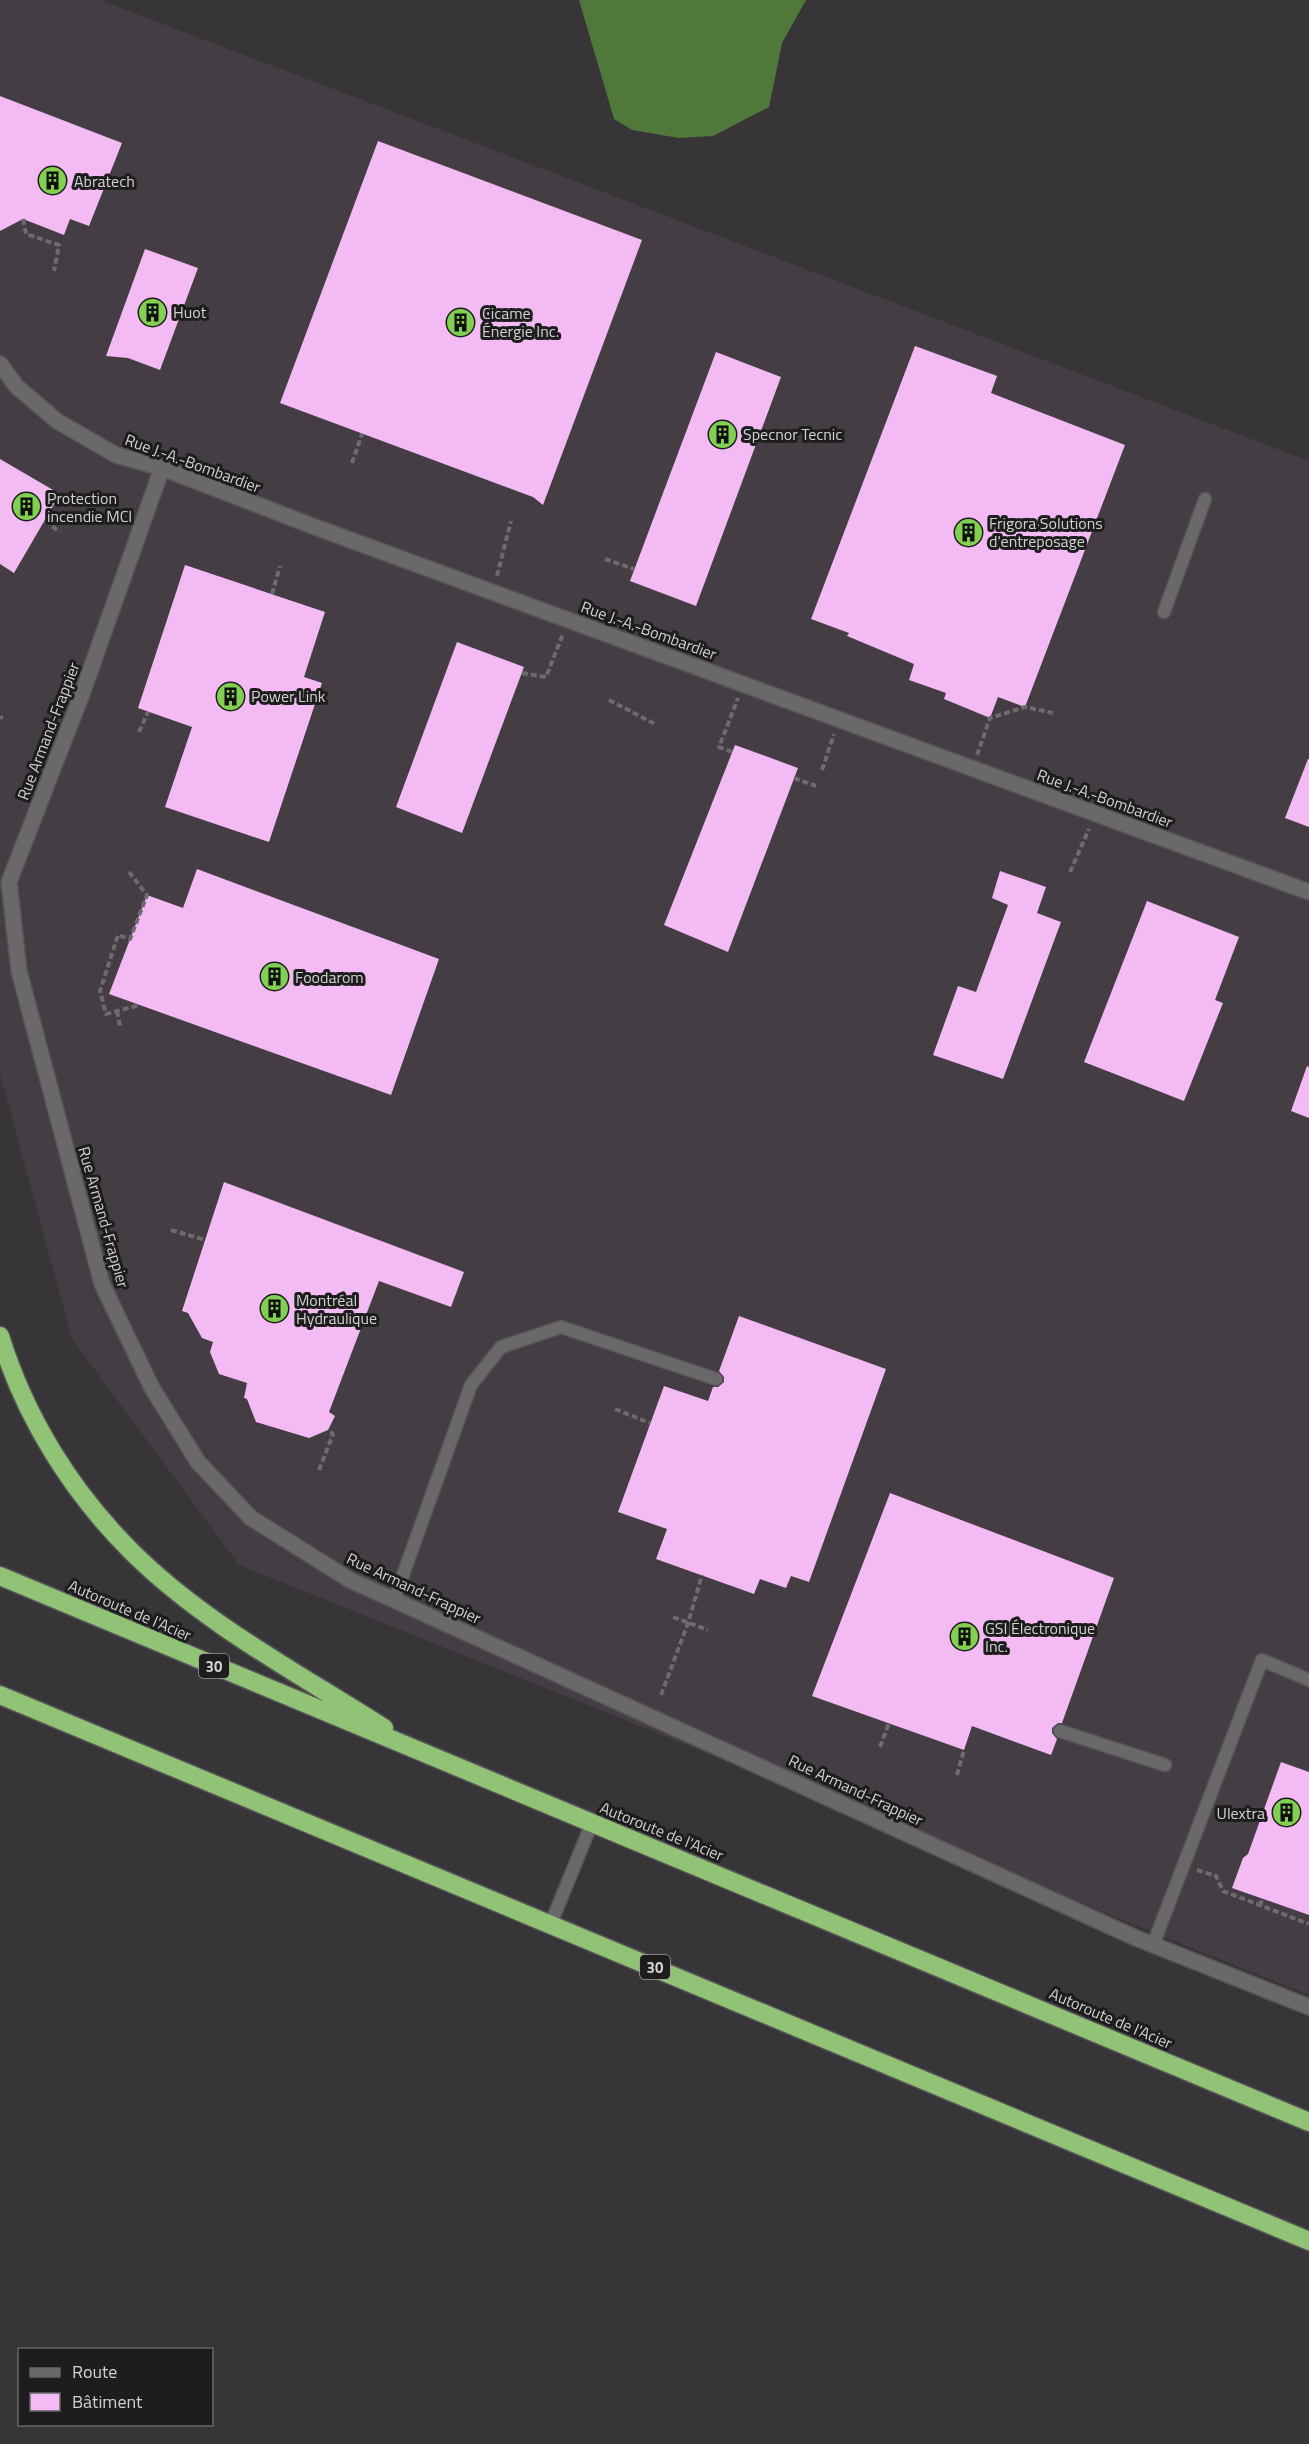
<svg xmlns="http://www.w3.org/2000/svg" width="1309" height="2444" viewBox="0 0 1309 2444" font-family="'Titillium Web',sans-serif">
	<rect width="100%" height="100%" fill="#373537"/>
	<path fill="#443d44" d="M0,0H100L1309,461V1995L239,1565L72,1339L0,1074Z"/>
	<path fill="#51783b" d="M579,0H806L782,43L769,107L713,136L679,138L632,130L614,119Z"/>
	<path fill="#f3baf4" d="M0,96L122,143L89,226L70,219L64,235L23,219L0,231Z
		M378,141L642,240L543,505L533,497L280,403Z
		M145,249L198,268L160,370L128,358L106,356Z
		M915,346L997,376L991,393L1125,445L1025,707L998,697L990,718L944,699L946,693L909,680L914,664L847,636L849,633L811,619Z
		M716,352L781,377L696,606L630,581Z
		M0,459L60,494L14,573L0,564Z
		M185,565L325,612L304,677L322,683L269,842L165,807L192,727L138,708Z
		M457,642L524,667L462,833L396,807Z
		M735,745L798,768L728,952L664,925Z
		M1308,759H1309V827L1285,818Z
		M197,869L439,959L391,1095L109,994L147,895L183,908Z
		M1000,871L1046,887L1037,913L1061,922L1003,1079L933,1055L958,986L976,992L1008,905L992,898Z
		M1147,901L1239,937L1215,1000L1223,1003L1184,1101L1084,1062Z
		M1307,1066L1309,1067V1118L1291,1111Z
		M224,1182L464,1272L451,1307L379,1281L329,1412L335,1416L328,1430L309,1438L256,1422L247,1399L244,1398L247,1383L219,1374L210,1352L213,1342L202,1338L188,1313L182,1311Z
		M739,1316L886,1369L809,1582L791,1576L786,1588L760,1579L754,1594L656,1559L667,1529L618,1512L664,1386L708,1401L713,1387H718L724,1382V1377L719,1371Z
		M890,1493L1114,1578L1062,1723H1058L1052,1728V1733L1057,1739L1051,1755L972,1726L964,1750L812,1696Z
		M1281,1762L1309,1772V1915L1232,1888L1243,1858L1248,1854Z"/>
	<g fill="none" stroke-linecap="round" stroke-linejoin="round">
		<defs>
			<path id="lane" d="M1164,612L1205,499
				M394,1600L471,1385L501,1347L561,1327L716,1379
				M1060,1731L1165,1765
				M551,1923L592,1823
				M1153,1945L1262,1660L1309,1680"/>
			<path id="street" d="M0,364L16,386L57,421L116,455L162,468L315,527L1309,892
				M162,468L82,694L9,882L19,971L102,1284L152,1388L198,1462L251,1518L350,1580L1136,1938L1309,2007"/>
			<path id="highway" d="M0,1336C25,1417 71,1491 131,1551C203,1623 298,1673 384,1728
				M0,1576L1309,2122
				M0,1695L1309,2241"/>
		</defs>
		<use href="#lane" stroke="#555355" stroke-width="15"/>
		<use href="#street" stroke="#555355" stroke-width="18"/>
		<use href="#highway" stroke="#555355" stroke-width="21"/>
		<path stroke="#6d6b6d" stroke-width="4" stroke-dasharray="6 3" stroke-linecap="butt" d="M23,219L26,234L59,245L54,271
			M352,463L362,434
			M45,521L60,532
			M605,559L634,569
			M497,576L511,521
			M272,594L280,566
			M522,673L546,677L563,634
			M609,700L655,724
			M0,717L3,718
			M139,732L148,712
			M732,752L719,747L738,698
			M977,755L990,718L1025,707L1053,713
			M822,770L834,734
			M794,778L816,786
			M129,872L147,895L130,939L118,935L100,991L106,1014L140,1005
			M1070,872L1089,829
			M117,1011L120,1026
			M171,1230L205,1240
			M615,1409L650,1423
			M319,1470L333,1434L328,1430
			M673,1617L708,1630
			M661,1695L688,1623L702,1575
			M880,1747L889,1723
			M957,1775L964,1750
			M1197,1870L1216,1876L1223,1891L1309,1924
			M1260,1906L1262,1899"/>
		<use href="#lane" stroke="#6a686a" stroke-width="12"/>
		<use href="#street" stroke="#6a686a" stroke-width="15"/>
		<use href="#highway" stroke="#90c375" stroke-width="18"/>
	</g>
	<defs>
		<symbol id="building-disc" viewBox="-11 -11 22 22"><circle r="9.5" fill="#81d051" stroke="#1e1d1e"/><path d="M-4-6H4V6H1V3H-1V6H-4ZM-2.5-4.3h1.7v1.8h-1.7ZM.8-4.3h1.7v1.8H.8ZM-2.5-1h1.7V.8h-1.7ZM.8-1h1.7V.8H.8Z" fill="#111"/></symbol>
	</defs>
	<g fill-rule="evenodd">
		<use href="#building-disc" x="36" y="164" width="33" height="33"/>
		<use href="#building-disc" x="136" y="296" width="33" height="33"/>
		<use href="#building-disc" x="444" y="306" width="33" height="33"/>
		<use href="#building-disc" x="706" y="418" width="33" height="33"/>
		<use href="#building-disc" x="10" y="490" width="33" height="33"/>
		<use href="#building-disc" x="952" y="516" width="33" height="33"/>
		<use href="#building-disc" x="214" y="680" width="33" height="33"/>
		<use href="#building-disc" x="258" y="960" width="33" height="33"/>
		<use href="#building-disc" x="258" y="1292" width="33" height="33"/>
		<use href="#building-disc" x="948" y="1620" width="33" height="33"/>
		<use href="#building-disc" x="1270" y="1796" width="33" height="33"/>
	</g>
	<g text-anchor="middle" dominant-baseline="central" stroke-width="6" stroke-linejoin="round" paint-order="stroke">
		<g fill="#1e1d1e" stroke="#9c9b9c" stroke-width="1.5">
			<rect x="199" y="1654" width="30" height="24" rx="4.5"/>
			<rect x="640" y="1955" width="30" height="24" rx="4.5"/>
		</g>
		<g font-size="15" font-weight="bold" fill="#d2d1d2">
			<text x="214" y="1666">30</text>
			<text x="655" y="1967">30</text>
		</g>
		<g font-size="16" fill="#d2d1d2" stroke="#1e1d1e" text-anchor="start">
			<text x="74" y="181">Abratech</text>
			<text x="173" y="312">Huot</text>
			<text x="482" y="313">Cicame<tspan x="482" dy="18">Énergie Inc.</tspan></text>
			<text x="743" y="434">Specnor Tecnic</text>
			<text x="47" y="498">Protection<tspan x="47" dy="18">incendie MCI</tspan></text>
			<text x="989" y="523">Frigora Solutions<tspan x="989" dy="18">d'entreposage</tspan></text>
			<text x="251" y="696">Power Link</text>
			<text x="295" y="977">Foodarom</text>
			<text x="296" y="1300">Montréal<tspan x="296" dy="18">Hydraulique</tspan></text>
			<text x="985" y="1628">GSI Électronique<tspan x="985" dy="18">Inc.</tspan></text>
			<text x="1265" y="1813" text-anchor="end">Ulextra</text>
		</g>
		<g font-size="16" fill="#d2d1d2" stroke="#1e1d1e">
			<text transform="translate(193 463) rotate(20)">Rue J.-A.-Bombardier</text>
			<text transform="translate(649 630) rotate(20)">Rue J.-A.-Bombardier</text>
			<text transform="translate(48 731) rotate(-69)">Rue Armand-Frappier</text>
			<text transform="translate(1105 798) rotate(20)">Rue J.-A.-Bombardier</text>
			<text transform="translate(104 1217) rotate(74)">Rue Armand-Frappier</text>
			<text transform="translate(414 1588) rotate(25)">Rue Armand-Frappier</text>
			<text transform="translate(130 1610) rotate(23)">Autoroute de l'Acier</text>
			<text transform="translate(856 1790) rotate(25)">Rue Armand-Frappier</text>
			<text transform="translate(662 1831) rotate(22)">Autoroute de l'Acier</text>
			<text transform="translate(1111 2018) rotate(23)">Autoroute de l'Acier</text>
		</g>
	</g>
	<rect x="18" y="2348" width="195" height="78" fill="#1e1d1e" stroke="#666566" stroke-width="1.5"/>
	<rect x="30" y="2368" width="30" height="9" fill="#6a686a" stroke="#666566" stroke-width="1.5"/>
	<text x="72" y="2378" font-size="18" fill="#d2d1d2">Route</text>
	<rect x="30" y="2393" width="30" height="18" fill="#f3baf4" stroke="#666566" stroke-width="1.5"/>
	<text x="72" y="2408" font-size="18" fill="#d2d1d2">Bâtiment</text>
</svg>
